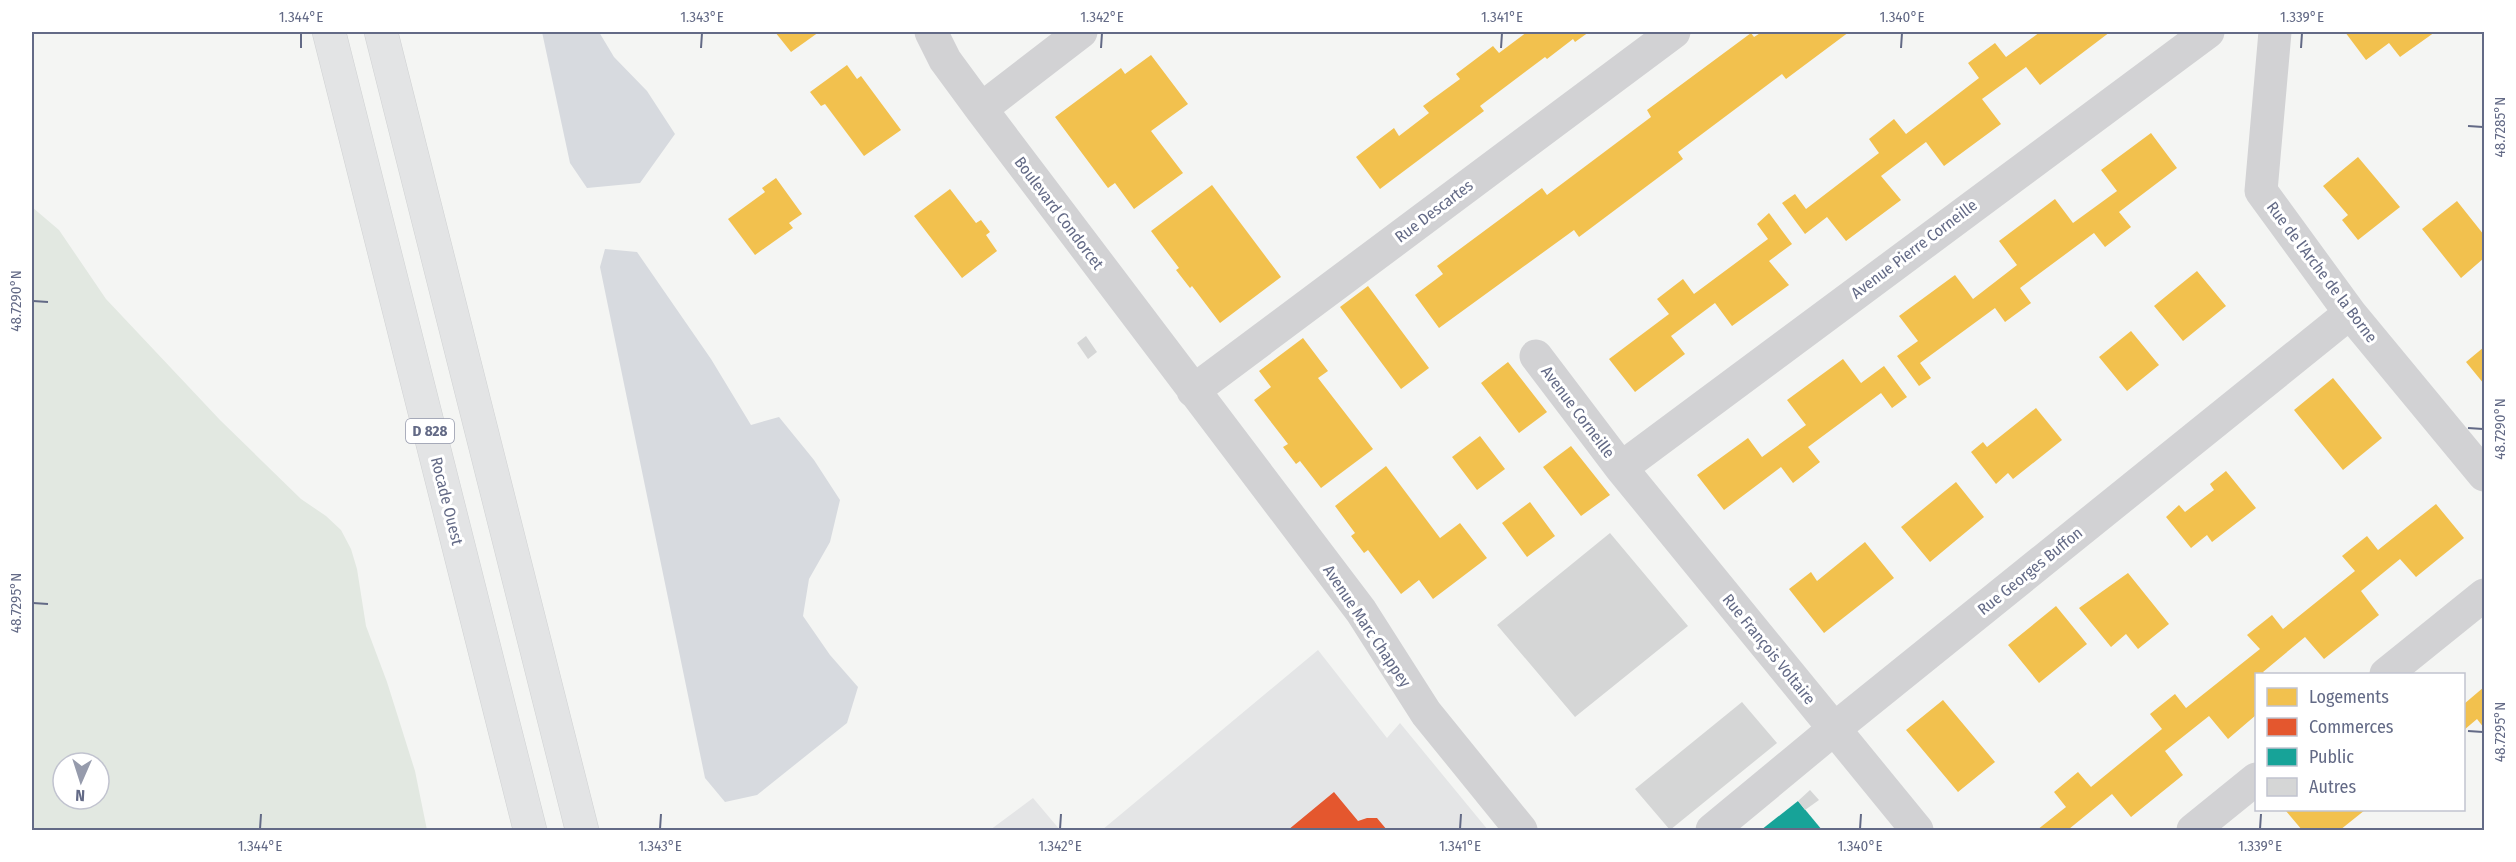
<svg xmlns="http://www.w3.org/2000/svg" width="2516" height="862" viewBox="0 0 2516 862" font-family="'Fira Sans Condensed',sans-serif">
	<rect width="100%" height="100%" fill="#f4f5f3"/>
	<path fill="#e4e5e6" d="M1318,650L1387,738L1400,723L1488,830H1102Z
		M1033,798L1060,830H990Z"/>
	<path fill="#e2e8e1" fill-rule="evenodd" d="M32,207L59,230L106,299L220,420L301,499L326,516L341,530L351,549L357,569L366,626L387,682L415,771L427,830H32ZM63,763H99V799H63Z"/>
	<path fill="#d7dadf" d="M542,32H599L614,57L647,91L675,134L640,183L587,188L570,163Z
		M605,249L637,252L711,359L751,425L779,417L814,460L840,500L830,542L809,579L803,616L830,655L858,687L847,723L757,795L725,802L705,778L600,267Z"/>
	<path fill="#f2c14e" d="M775,32H819L791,52Z
		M1527,32H1589L1575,42L1573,39L1547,59L1545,57L1480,106L1484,111L1380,189L1356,157L1394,128L1399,136L1429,113L1423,106L1460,79L1456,74L1493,46L1499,53Z
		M1762,32H1849L1786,79L1782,74L1678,152L1683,159L1579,237L1574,230L1439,328L1415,295L1443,274L1437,266L1542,188L1547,195L1651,117L1647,110L1751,33L1754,37Z
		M2040,32H2110L2040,85L2026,67L1982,99L2001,124L1944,166L1926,142L1881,176L1901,200L1846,241L1827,217L1805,234L1782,203L1795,194L1806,209L1879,153L1869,139L1894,119L1906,134L1979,78L1968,63L1995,43L2006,57Z
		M2345,32H2435L2400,57L2389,43L2366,60Z
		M1151,55L1188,104L1151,131L1183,173L1134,209L1115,183L1108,188L1055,117L1121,68L1125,74Z
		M847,65L857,79L861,76L901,130L864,156L825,104L821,106L810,92Z
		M2151,133L2177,168L2119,212L2131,227L2105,247L2094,233L2020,288L2031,303L2005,322L1995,308L1920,363L1931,378L1919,386L1897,356L1918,341L1899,316L1955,275L1973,299L2017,265L1999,241L2055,199L2073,223L2117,191L2101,170Z
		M2358,157L2400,207L2358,240L2342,220L2348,215L2323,186Z
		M776,178L802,214L789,223L793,228L755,255L728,219L765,192L762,188Z
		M1212,185L1281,277L1220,323L1192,286L1190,288L1176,270L1179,268L1151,231Z
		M950,189L976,223L981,220L990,232L986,235L997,251L962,278L914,216Z
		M2457,201L2484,235V258L2461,278L2422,229Z
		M1769,213L1792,244L1769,261L1789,285L1732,326L1715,303L1671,336L1685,354L1635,392L1609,359L1669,314L1657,299L1683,279L1694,294L1768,239L1757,224Z
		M2197,271L2226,306L2183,341L2154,306Z
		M1368,286L1429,368L1401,389L1340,307Z
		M2131,331L2159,365L2127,391L2099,357Z
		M1303,338L1328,371L1318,378L1373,449L1321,488L1300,461L1296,464L1283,447L1288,444L1254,400L1271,387L1259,371Z
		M2484,347V384L2466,362Z
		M1843,359L1861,383L1884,366L1907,397L1892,408L1881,393L1808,447L1820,462L1793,483L1781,467L1724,510L1697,475L1748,438L1762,457L1806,425L1787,400Z
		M1508,362L1547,412L1519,433L1481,383Z
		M2333,378L2382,438L2343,470L2294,410Z
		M2036,408L2062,440L2013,479L2008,473L1996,484L1971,452L1983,442L1987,447Z
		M1480,436L1505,469L1477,490L1452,457Z
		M1571,446L1610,495L1581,516L1543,467Z
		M1386,466L1440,538L1460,523L1487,558L1433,599L1419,580L1401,594L1368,550L1364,553L1351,536L1355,533L1335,506Z
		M2226,471L2256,508L2212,542L2207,535L2191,548L2166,517L2179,505L2185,512L2214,490L2210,484Z
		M1956,482L1984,517L1930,562L1901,527Z
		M1530,502L1555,536L1527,557L1502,523Z
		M2436,504L2464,538L2416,577L2400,559L2361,591L2379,615L2324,659L2305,637L2263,672L2265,674H2256V715L2228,739L2209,716L2165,751L2183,775L2131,817L2112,794L2069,829L2070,830H2037L2066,807L2054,792L2078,772L2091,787L2162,729L2150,714L2175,694L2186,708L2260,649L2247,635L2272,615L2283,629L2355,571L2342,556L2367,536L2378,550Z
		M1865,542L1894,578L1824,633L1789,589L1811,572L1817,581Z
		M2128,573L2169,624L2138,649L2126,634L2111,647L2079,608Z
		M2056,606L2087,644L2039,683L2008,645Z
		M2484,687V728L2477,719L2464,730V704Z
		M1943,700L1995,762L1958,792L1906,730Z
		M2288,810H2365L2340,830H2302L2286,811Z"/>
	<path fill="#e4572e" d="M1334,792L1358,821L1367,818H1377L1387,830H1288Z"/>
	<path fill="#17a398" d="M1798,801L1822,830H1761Z"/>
	<path fill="#d5d6d6" d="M1086,336L1097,352L1088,359L1077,343Z
		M1610,533L1688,626L1575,717L1497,625Z
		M1742,702L1777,743L1670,830L1635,789Z
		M1810,790L1819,800L1805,810L1798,801Z"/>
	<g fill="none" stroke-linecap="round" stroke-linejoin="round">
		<defs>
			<path id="major" d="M329,32L530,830
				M381,32L582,830"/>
		</defs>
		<use href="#major" stroke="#d0d2d3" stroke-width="34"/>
		<path stroke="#d2d2d4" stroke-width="33" d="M931,32L945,60L981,109L1361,611L1426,713L1521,830
			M2275,32L2261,191L2350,313L2484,475
			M981,109L1081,32
			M1536,356L1621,468L1917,830
			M1193,391L1674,32
			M1621,468L2208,32
			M2386,674L2484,595
			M1712,830L1834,729L2350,313
			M2193,830L2256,779"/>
		<use href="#major" stroke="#e3e4e5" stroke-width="33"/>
	</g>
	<path fill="none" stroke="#636a86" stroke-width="2" d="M301,48V33M701,48L702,33M1101,48L1102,33M1501,48L1502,33M1901,48L1902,33M2301,48L2302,33M2468,126L2483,127M33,301L48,302M2468,428L2483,429M33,603L48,604M2468,731L2483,732M260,829L261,814M660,829L661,814M1060,829L1061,814M1460,829L1461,814M1860,829L1861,814M2260,829L2261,814"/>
	<g text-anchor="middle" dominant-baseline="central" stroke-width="6" stroke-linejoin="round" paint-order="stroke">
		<rect fill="#fff" stroke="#9297aa" stroke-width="1.5" x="406" y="419" width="48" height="24" rx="4.5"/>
		<g font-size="15" font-weight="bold" fill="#636a86">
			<text x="430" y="431">D 828</text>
		</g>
		<g font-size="16" fill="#636a86" stroke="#fff">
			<text transform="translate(1434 211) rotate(-37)">Rue Descartes</text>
			<text transform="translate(1059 213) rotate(53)">Boulevard Condorcet</text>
			<text transform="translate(1914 249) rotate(-37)">Avenue Pierre Corneille</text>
			<text transform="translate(2322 272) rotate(53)">Rue de l'Arche de la Borne</text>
			<text transform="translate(1578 412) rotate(53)">Avenue Corneille</text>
			<text transform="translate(447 501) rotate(76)">Rocade Ouest</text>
			<text transform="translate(2030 571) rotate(-39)">Rue Georges Buffon</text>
			<text transform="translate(1367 626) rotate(56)">Avenue Marc Chappey</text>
			<text transform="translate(1769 649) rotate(51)">Rue François Voltaire</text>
		</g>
	</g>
	<rect width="2516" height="862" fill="none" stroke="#ffffff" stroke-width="66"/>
	<rect x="2255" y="673" width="210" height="138" fill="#ffffff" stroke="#c1c3cf" stroke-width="1.5"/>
	<rect x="2267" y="688" width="30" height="18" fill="#f2c14e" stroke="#c1c3cf" stroke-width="1.5"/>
	<text x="2309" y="703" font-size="18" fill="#636a86">Logements</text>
	<rect x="2267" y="718" width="30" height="18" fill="#e4572e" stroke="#c1c3cf" stroke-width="1.5"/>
	<text x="2309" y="733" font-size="18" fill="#636a86">Commerces</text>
	<rect x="2267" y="748" width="30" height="18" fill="#17a398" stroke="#c1c3cf" stroke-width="1.5"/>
	<text x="2309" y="763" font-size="18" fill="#636a86">Public</text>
	<rect x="2267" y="778" width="30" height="18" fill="#d5d6d6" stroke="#c1c3cf" stroke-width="1.5"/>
	<text x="2309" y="793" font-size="18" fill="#636a86">Autres</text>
	<g transform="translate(81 781) rotate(183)"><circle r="28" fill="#ffffff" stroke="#c1c3cf" stroke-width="1.5"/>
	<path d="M0-4.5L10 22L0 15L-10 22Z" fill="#969bac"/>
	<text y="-9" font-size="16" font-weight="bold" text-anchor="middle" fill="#636a86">N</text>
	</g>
	<rect x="33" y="33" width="2450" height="796" fill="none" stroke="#636a86" stroke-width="2"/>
	<g font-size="15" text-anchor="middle" fill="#636a86">
		<text x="301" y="22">1.344°E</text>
		<text x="702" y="22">1.343°E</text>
		<text x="1102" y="22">1.342°E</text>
		<text x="1502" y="22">1.341°E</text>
		<text x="1902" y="22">1.340°E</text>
		<text x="2302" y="22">1.339°E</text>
		<text transform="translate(2500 127) rotate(-90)" y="5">48.7285°N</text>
		<text transform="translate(16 301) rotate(-90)" y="5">48.7290°N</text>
		<text transform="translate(2500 429) rotate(-90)" y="5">48.7290°N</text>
		<text transform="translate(16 603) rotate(-90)" y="5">48.7295°N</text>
		<text transform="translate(2500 732) rotate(-90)" y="5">48.7295°N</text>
		<text x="260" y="851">1.344°E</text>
		<text x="660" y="851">1.343°E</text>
		<text x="1060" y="851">1.342°E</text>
		<text x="1460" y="851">1.341°E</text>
		<text x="1860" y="851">1.340°E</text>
		<text x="2260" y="851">1.339°E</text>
	</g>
</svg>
